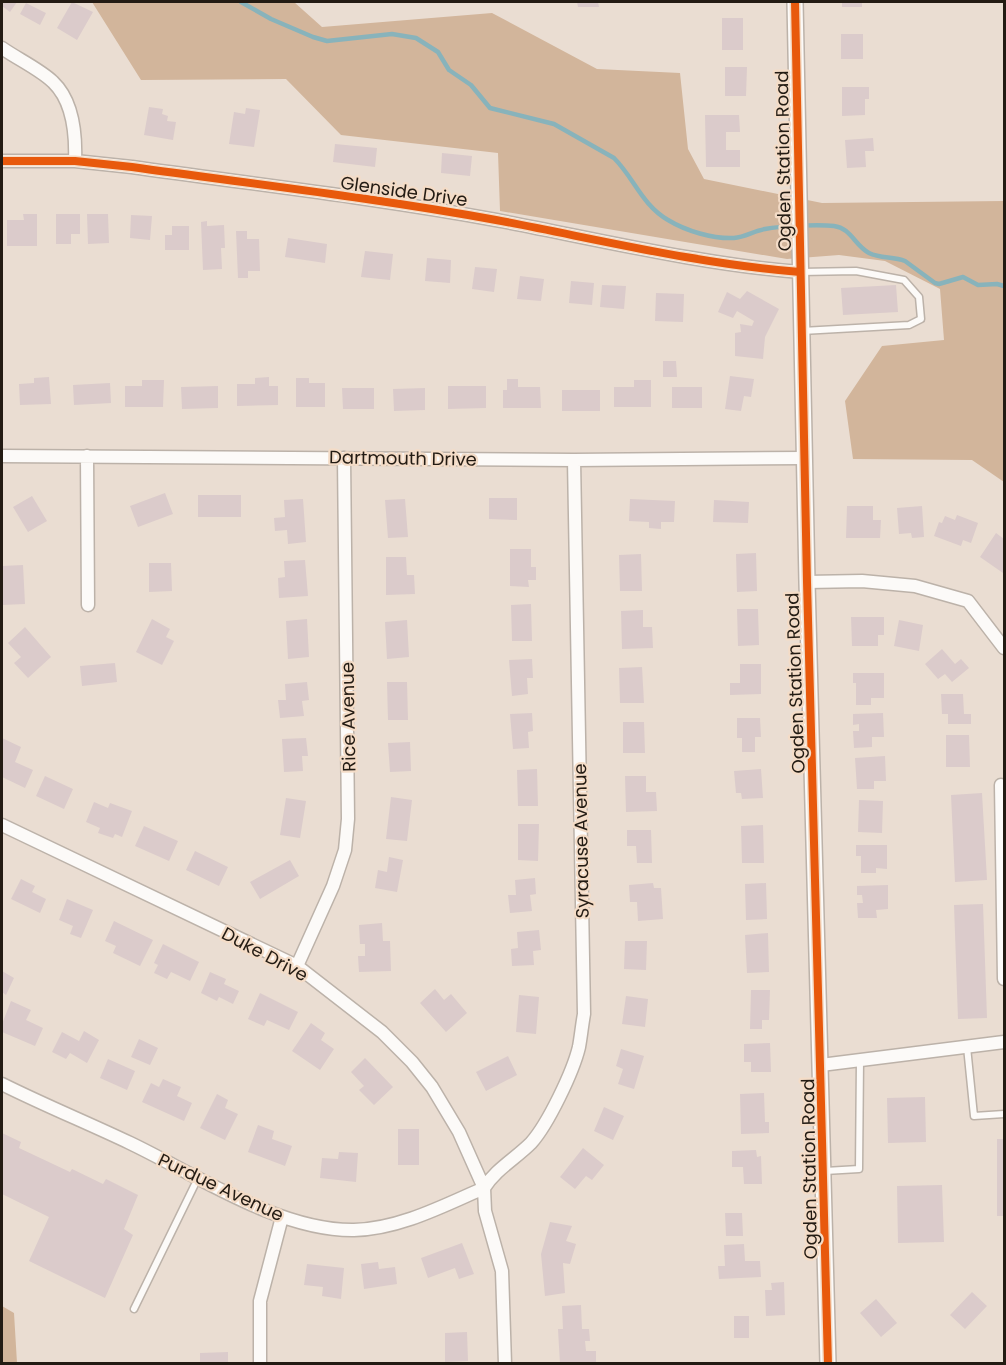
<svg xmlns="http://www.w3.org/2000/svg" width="1006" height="1365" viewBox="0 0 1006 1365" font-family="Poppins,sans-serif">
	<rect width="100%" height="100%" fill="#eaddd2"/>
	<path fill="#d2b59b" d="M92,2H294L322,27L492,13L597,69L680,73L688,149L704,179L822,203L1004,201V482L972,460L853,459L845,401L882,346L944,340L940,289L885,261L839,255L787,259L500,211L498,153L341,135L286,79L141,80Z
		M2,1306L14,1313L17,1363H2Z"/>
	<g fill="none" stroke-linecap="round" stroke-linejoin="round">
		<path stroke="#88b3bb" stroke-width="4.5" d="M241,2L271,19L313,37L327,41L392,34L416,38L438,52L449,70L471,85L490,108L554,124L614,158C634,178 642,205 668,220C686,231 713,239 734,238C745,237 754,231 765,229C781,226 818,224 834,226C851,228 855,246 869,253C881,259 893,256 905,261L935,283L939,284L963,277L978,285L997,284L1004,286"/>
	</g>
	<path fill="#dbcbcb" d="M2,2H17L10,12L2,6Z
		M72,2L93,12L77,40L57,28Z
		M577,2H598L599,7H578Z
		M842,2H862V7H842Z
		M26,3L46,13L40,25L20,14Z
		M722,18H743V50H722Z
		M841,34H863V59H841Z
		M725,67H747L746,96H725Z
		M842,87H869V99H865V115L842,116Z
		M149,107L163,109L162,114L168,116L167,121L176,122L173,140L144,135Z
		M246,108L260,110L254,147L229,144L234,112L245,114Z
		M705,115H739L740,132H726V150H740V167H706Z
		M873,138L874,151H865L866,167L847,168L845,140Z
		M335,144L377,148L375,167L333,162Z
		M442,153L472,156L470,176L441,173Z
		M23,214H37V246H7V220H24Z
		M56,214H80V234H71V244H56Z
		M87,214H108L109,243L88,244Z
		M131,215L152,216L150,240L130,238Z
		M207,221V226L224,225L225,248H221L222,269L203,270L201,222Z
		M172,226H189V250H165V235H172Z
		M236,231H247V239H259L260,271H248V278H238Z
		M288,238L327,244L325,263L285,257Z
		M365,251L393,254L390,280L361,277Z
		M427,258L451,260L450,283L425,281Z
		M475,267L497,269L494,292L472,289Z
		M520,276L544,279L541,301L517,299Z
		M571,281L594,283L592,305L569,303Z
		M602,285L626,286L624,309L600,307Z
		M896,285L898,312L843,315L841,288Z
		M747,291L779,309L765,337L763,359L735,356V333L741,332L740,324L752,326L754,321L737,311L733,318L718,312L727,292L740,299Z
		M656,293L684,294L683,322L655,321Z
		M663,361H676L677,377H663Z
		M730,376L754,379L751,397L744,396L741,411L725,409Z
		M49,377L51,404L20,405L19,384L34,383V378Z
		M269,377V386H278V405L237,406V384H255V378Z
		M296,378H309V383H325V407H296Z
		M507,379H518V387H540L541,408H503V390H507Z
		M142,380H164L163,407H125V386H142Z
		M634,380H651V407H614V387H634Z
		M110,383L111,403L74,405L73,385Z
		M218,386V408L182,409L181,387Z
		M448,386H486V408L448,409Z
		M672,387H702V408H672Z
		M342,388H374V409H343Z
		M425,388V410L394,411L393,389Z
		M562,390H600V411H562Z
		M165,493L173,514L138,527L130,506Z
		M198,495H241V517H198Z
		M32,496L47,521L28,532L13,507Z
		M489,498H517V520L489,519Z
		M303,499L306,542L288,544L287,530L275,531L274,518L285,517L284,500Z
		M405,499L408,537L388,538L385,500Z
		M630,499L675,501L674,522H661V529L649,528V522L629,521Z
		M714,500L749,502L748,523L713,522Z
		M847,506H873V520H881L880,538H846Z
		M922,506L924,537L912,538L911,533L899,534L897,508Z
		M957,515L978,523L971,543L963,540L961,546L934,536L939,522L942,523L945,516L955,520Z
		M996,533L1004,539L1003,573L980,557Z
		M510,549H531V567H536V580H528L529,587L510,586Z
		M756,553L757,591L737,592L736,554Z
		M641,554L642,591H620L619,555Z
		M386,557H406L407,575H414L415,594L386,595Z
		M305,560L308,596L279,598L278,578L285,577L284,561Z
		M149,563H171L172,591L149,592Z
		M23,565L25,604L2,605V566Z
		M531,604L532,641H512L511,605Z
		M737,609H758L759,645L738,646Z
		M643,610V627H652L653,648L622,649L621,611Z
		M851,617H884V635H878V646H852Z
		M152,619L170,629L166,637L174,641L162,665L136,652Z
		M307,619L309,657L288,659L286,621Z
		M407,620L409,657L387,659L385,622Z
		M899,620L923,625L919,651L894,646Z
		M25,627L51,657L28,678L14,663L21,657L8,643Z
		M942,649L955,664L961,659L969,668L952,682L945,674L938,679L925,664Z
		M532,659L533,678H527L528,694L512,696L509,660Z
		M115,663L117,682L82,686L80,666Z
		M740,664H761V694L730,695V683H740Z
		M642,667L644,703H620L619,668Z
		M853,673H884V698H871V705H856V683H853Z
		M307,682L309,700L302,701L304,716L280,718L278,700H286L285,684Z
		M387,682H407L408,720H388Z
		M941,694H963L964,714H971V724H948V714H942Z
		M532,713L533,731L528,732L529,748L513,749L510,714Z
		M883,713L884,737H872V747L854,748L853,731H859V724L853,725V714Z
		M737,718H760L761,737H755V752H742V738H737Z
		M623,722H644L645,753H623Z
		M946,735H969L970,767H946Z
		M2,738L21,747L15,762L33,770L25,788L2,777Z
		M306,738L308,756H302L303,771L284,772L282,739Z
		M410,742L411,771L390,772L388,743Z
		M885,756L886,781H874V789H857L855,758Z
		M537,769L538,806H518L517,770Z
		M761,769L763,798L742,799L741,793H736L734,771Z
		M45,776L73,789L64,809L36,796Z
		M625,776H646V792H656L657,811L626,812Z
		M982,793L987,880L955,882L951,795Z
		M391,797L412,800L407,841L386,839Z
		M286,798L306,801L300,838L280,835Z
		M859,800L883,801L882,833L858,832Z
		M94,802L108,808L110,803L132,811L122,837L115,834L113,838L98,833L100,828L86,822Z
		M518,824H539L538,861L518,860Z
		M763,825L764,863H742L741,826Z
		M144,826L178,841L169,861L135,846Z
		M627,830H651L652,863H637L636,846H627Z
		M856,845H887V869L876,868V873H861V856H856Z
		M195,851L228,867L219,886L186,870Z
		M389,857L403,860L397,892L375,888L378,870L387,872Z
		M290,860L299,876L260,899L250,882Z
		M535,878L536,894L530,895L532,911L510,913L508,895H516L515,880Z
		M21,879L35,886L32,892L46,899L40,913L11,899Z
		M653,883L654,888H661L663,919L638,921L637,902H630L629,885Z
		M766,883L767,919L746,920L745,884Z
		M888,885V909L876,910L877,918H858L857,903H863L862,895H857V886Z
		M67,899L93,910L81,938L70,934L73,926L59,920Z
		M983,904L987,1018L958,1019L954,905Z
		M114,921L153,940L140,966L113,953L116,946L105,941Z
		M382,923L383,941H390L391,971L359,972L358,956H365V944H360L359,925Z
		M539,930L541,950L533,951L534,965L512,966L511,949L518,948L517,932Z
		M768,933L769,972L747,973L745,935Z
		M625,941H647L646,970L624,969Z
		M163,944L199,962L190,981L171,972L167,979L154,973L158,965L154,963Z
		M2,971L14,978L6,995L2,992Z
		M210,972L226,979L224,984L239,991L233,1004L219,997L217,1001L201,993Z
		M435,989L444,1000L451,994L467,1013L446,1032L420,1003Z
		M751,990H770L769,1020H762V1029H750Z
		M260,993L298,1012L289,1030L267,1020L264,1026L248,1019Z
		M519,995L539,997L536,1034L516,1032Z
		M626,996L648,999L645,1027L622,1024Z
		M11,1001L31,1010L26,1020L43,1028L35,1046L2,1032V1024Z
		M311,1023L325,1033L321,1040L334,1049L320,1070L292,1051Z
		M84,1031L99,1040L87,1063L70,1053L66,1059L52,1052L62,1032L79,1041Z
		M139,1039L158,1048L150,1065L131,1057Z
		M770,1043L771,1072H751V1062H744V1044Z
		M621,1049L644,1056L634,1089L618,1084L623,1069L616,1066Z
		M508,1056L517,1075L486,1091L476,1072Z
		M365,1058L393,1087L374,1105L359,1090L364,1086L351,1072Z
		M108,1059L135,1071L127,1090L100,1078Z
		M163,1079L181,1087L177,1096L192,1103L184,1121L142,1102L151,1083L159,1087Z
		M764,1093L765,1122H769V1133L741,1134L740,1094Z
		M217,1094L228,1100L225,1108L238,1114L225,1140L200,1128Z
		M925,1097L926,1142L888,1143L887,1098Z
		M604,1107L624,1116L613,1140L594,1131Z
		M258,1125L274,1131L272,1139L292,1146L285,1166L248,1152Z
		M398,1129H419V1165H398Z
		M2,1133L21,1142L19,1148L70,1172L72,1169L103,1184L106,1179L138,1195L124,1229L133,1235L105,1298L29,1261L49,1217L2,1194Z
		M997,1139H1004V1216H997Z
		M583,1148L604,1165L592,1180L586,1176L575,1189L560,1177Z
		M756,1150L757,1157L761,1156L762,1184H744L743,1167H732V1151Z
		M339,1152L358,1153L356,1182L320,1178L322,1158L338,1159Z
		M942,1185L944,1242L898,1243L897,1186Z
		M725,1213H742L743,1236H726Z
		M550,1222L572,1226L566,1241L576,1244L570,1264L563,1263L565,1293L545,1296L541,1254Z
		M462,1243L474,1274L459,1279L455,1268L428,1278L421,1258Z
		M744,1244L745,1261H760L761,1277L719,1279L718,1266H725L724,1245Z
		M378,1262L379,1269L395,1267L397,1284L364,1289L361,1264Z
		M307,1264L344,1268L341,1299L322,1296L323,1287L304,1285Z
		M784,1282L785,1315L766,1316L765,1290H772L771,1283Z
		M972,1292L987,1306L965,1329L950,1315Z
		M876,1299L897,1323L881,1337L860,1313Z
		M581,1305L582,1329H589L590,1341H585L586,1351H596V1363L560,1364L558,1329H563L562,1306Z
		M734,1316H749V1338H734Z
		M467,1332L468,1361L445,1362V1333Z
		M228,1352V1364H200V1353Z"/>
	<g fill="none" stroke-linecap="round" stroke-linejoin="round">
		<defs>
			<path id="service" d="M800,272L856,271L904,280L919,297L921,319L909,325L802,331
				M967,1047L974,1116L1004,1114
				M825,1171L859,1169L860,1060
				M134,1309L198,1178"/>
			<path id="minor" d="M2,48C16,58 41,70 53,82C73,101 76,135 75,161
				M2,161H75L132,167C253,184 375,198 496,220C597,239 698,264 800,272
				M2,456L574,460L804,458
				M87,456L88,605
				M807,582L862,581L915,586L968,601L1004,648
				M1001,785L1004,979
				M2,825L297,966L382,1032L412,1062L432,1087L459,1132L484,1188L485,1211L502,1271L505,1364
				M297,966L333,886L345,850L348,819L344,458
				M821,1065L1004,1042
				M2,1084C44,1105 88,1123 130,1143C197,1175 279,1231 354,1230C399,1229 443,1206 484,1188
				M484,1188C496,1169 515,1159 531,1143C548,1124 573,1072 579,1047C581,1036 582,1025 584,1014L574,460
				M260,1364V1301L282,1217"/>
			<path id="tertiary" d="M795,2L807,582L828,1364"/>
		</defs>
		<use href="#service" stroke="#bcb2a9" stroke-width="9"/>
		<use href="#minor" stroke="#bcb2a9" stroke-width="15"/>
		<use href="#tertiary" stroke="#bcb2a9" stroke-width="18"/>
		<use href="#service" stroke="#fcfaf8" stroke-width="6"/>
		<use href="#minor" stroke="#fcfaf8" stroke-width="12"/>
		<use href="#tertiary" stroke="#fcfaf8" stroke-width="15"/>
		<defs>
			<path id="cycleway" d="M795,2L807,582L828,1364
				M2,161H75L132,167C253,184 375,198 496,220C597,239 698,264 800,272"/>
		</defs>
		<use href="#cycleway" stroke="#f4dcc7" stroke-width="11"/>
		<use href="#cycleway" stroke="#e8590c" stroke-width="8"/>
	</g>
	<g text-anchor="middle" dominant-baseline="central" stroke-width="4.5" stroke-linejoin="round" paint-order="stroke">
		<g font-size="18" fill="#231b13" stroke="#f4dcc7">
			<text transform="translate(783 161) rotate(-91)">Ogden Station Road</text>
			<text transform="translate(404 191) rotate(8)">Glenside Drive</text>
			<text transform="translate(403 458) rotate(1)">Dartmouth Drive</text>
			<text transform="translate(795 683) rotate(-92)">Ogden Station Road</text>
			<text transform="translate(348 717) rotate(-91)">Rice Avenue</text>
			<text transform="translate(581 841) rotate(-91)">Syracuse Avenue</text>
			<text transform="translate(265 954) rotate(28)">Duke Drive</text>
			<text transform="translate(809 1169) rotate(-91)">Ogden Station Road</text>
			<text transform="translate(221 1187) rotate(25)">Purdue Avenue</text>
		</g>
	</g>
	<rect width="1006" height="1365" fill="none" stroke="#231b13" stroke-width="6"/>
</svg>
